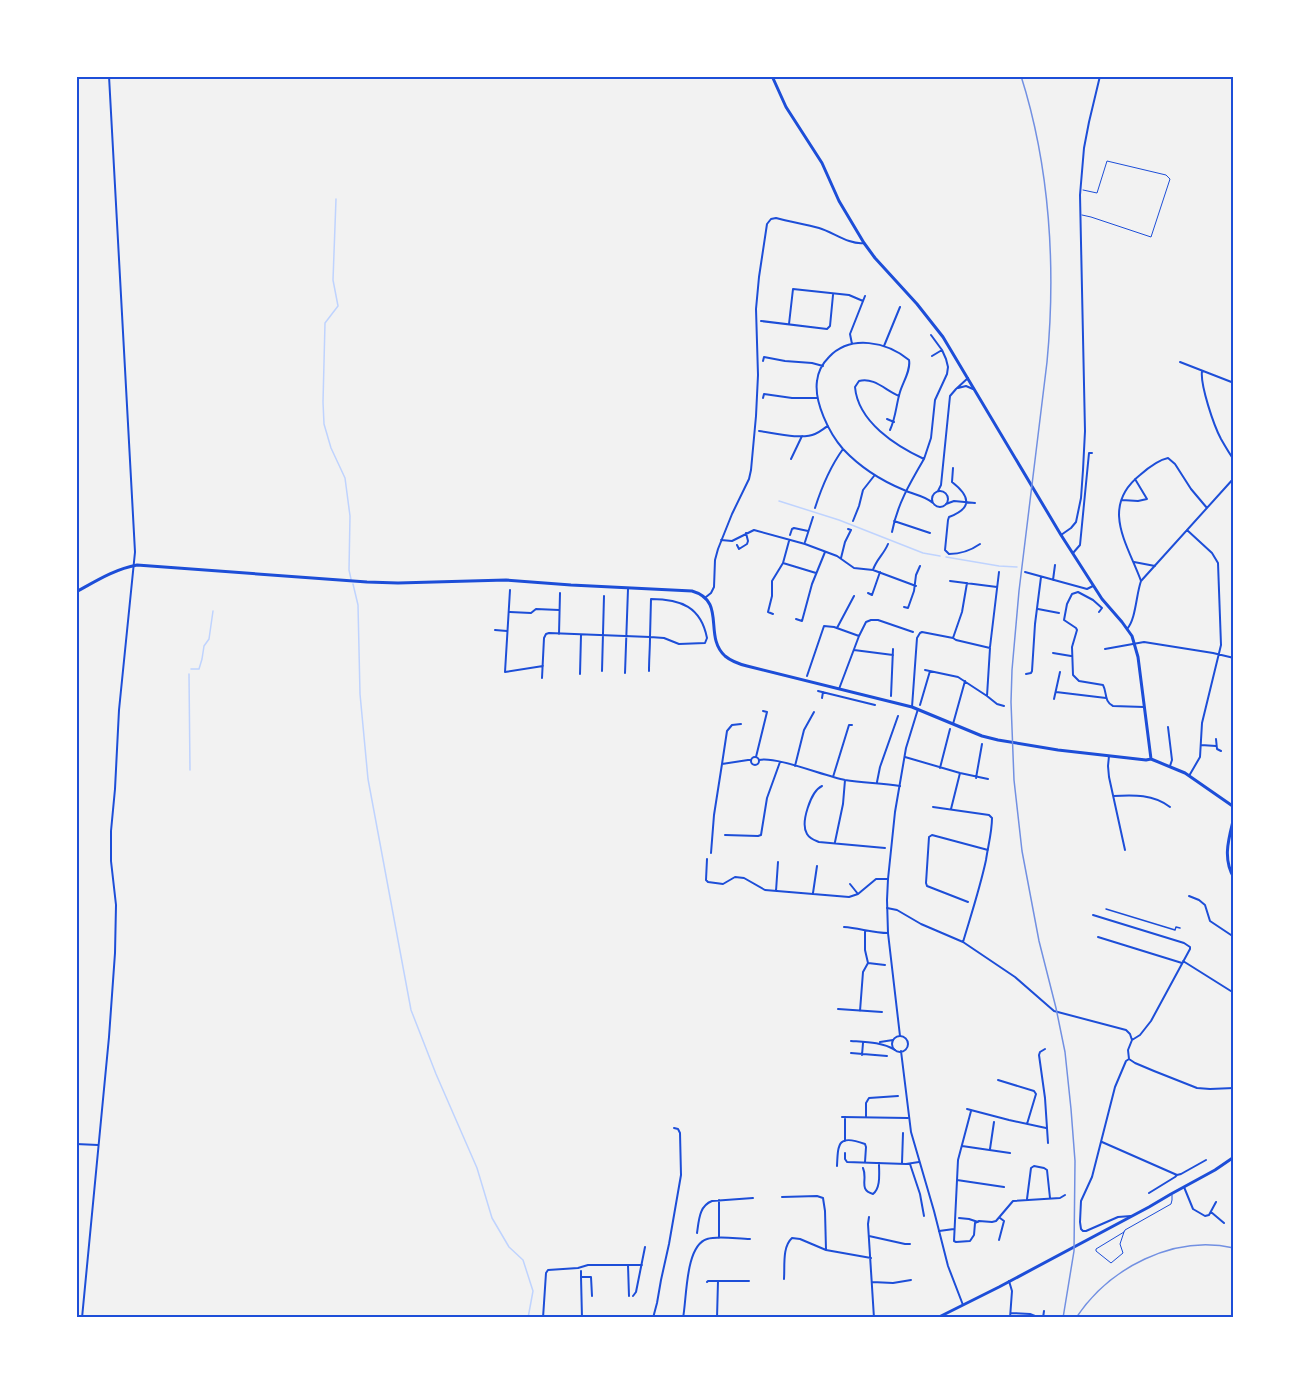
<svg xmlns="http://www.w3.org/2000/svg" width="1310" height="1394" viewBox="0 0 1310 1394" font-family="Signika,sans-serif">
	<rect width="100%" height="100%" fill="#f2f2f2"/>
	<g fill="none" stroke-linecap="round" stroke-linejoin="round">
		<path stroke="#bfd3fe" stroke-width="1.5" d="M336,199L333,280L338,306L325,323L323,402L324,424L331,448L345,478L350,516L349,570L351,579
			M779,501L839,520L923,553L940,556
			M946,557L999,566L1017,567
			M353,584L358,605L360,694L368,779L411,1010L436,1074L477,1168L492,1218L509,1247L523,1260L533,1291L528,1318
			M191,669H199L202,659L204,646L209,639L213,611
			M189,674L190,770"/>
		<path stroke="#1d4ed8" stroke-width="1" d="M1082,215L1091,217L1151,237L1170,179L1166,175L1107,161L1097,193L1083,190
			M1124,1232L1120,1244L1123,1253L1111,1263L1096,1251V1249L1124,1232L1125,1230L1171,1204L1172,1200V1195"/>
		<path stroke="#1d4ed8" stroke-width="1.5" d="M1106,909L1175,930L1176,927L1180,928"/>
		<path stroke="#1d4ed8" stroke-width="2" d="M761,321L827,329L830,326L833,295
			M789,324L793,289L849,295L863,301
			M852,344L850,334L865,296
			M884,346L900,307
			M932,356L942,350
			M763,361L764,357L785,361L812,363L823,366
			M1180,362L1234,383
			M1202,371C1200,385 1214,426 1221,439C1225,446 1229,453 1234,460
			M958,388L966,386L973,389
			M763,398L764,394L792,398H817
			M887,419L894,422
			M890,430C896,417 896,405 900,392C903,382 911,370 909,360C887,342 851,334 829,357C823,363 818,372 817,381C814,402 829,433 843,449C859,466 882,481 904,490C914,495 924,495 933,503
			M759,431C774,433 802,440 815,434C820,432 824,428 828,426
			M791,459L802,436
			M924,459L931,438L935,400L947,374L948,367L946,359L942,350L931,335
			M953,468L952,482C970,496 973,508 949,517L948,520L945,550L949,554C961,554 970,551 980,544
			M938,491L941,485L950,396L956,389L968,378
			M932 499a8 8 0 1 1 16 0a8 8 0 1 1-16 0Z
			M1122,500L1138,501L1147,499L1135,479
			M946,504L954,501L975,503
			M815,508C822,486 830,467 843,449
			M853,521L859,506L863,490L874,476
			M894,521L930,533
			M1187,530L1212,553L1218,563L1221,645L1202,723L1200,757L1189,776
			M892,532C897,505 910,483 924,459C896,446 858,422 855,387L859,381C874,377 885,390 899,396
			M790,535L792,529L794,528L808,531
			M721,540L732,541L754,530L805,544L837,556L854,568L873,570L916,586
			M805,542L813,517
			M737,545L739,549L747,544L748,541L746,533
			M1073,553L1080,545L1089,453H1092
			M841,558L845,542L851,530L848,529
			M1134,562L1155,566
			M783,563L816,573
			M873,570C876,560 884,554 888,544
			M1025,572L1087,589L1093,586
			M1053,580L1055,565
			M950,581L997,587
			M1141,581C1127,543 1100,507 1140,475C1148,468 1158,460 1168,458L1175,464L1191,489L1207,508
			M510,590L505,672L543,666
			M868,593L872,595L880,572
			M706,597L711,593L714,587L715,560L718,549L732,514L749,479L751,470L756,416L758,375L756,309L759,277L767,224L771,219L776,218C790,222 805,224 819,228C833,232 849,245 864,243
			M904,607L908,608L914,591L916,575L920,566
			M1038,609L1059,613
			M510,612L531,613L536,609L559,610
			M1099,612L1102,608L1093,600L1078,592L1072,594L1067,604L1064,620L1076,628L1077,630L1072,647L1073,675L1079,681L1103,685C1107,692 1104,702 1113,706L1144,707
			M773,614L768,612L772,596V581L783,563L789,541
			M796,619L802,621L812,584L825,552
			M837,628L854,596
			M1127,629C1136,619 1136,595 1141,581L1234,478
			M495,630L507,631
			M559,634L560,593
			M953,638L962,612L967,583
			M990,647L999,572
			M1105,649L1144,642L1213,653L1234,658
			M854,650L893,655
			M1053,653L1071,656
			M925,670L958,677L987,696
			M602,671L604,596
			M625,673L628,589
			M580,674L581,635
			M1026,674L1031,673L1032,671L1035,624L1041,577
			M807,676L824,626L834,627L859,636
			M542,678L544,638L546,634L549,633L650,637L664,638L679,644L705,643L707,638C701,607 681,599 651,599L650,637C650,648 649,659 649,671
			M839,689L859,636L866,622L871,620H878L913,632
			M818,691L875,705
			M1056,692L1106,698
			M891,696L893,649
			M822,698L823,692
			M1054,699L1060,672
			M920,705L930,671
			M912,707L917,638L920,633L922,632L953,638L956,640L990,648L987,696L997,704L1004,706
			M953,724L965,681
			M1168,727L1172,760L1170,766
			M1216,739L1217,749L1221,751
			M1201,745L1216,746
			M1109,756L1108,766L1109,777L1125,850
			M756,757L767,712L763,711
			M905,757L960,773L988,779
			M751 761a4 4 0 1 1 8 0a4 4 0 1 1-8 0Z
			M759,760C776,756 824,776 845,780C863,783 882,783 900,786
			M722,764L727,731L732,725L741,724
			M795,766L804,730L814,712
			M940,768L950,729
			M833,777L849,725H852
			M976,778L982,744
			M877,782L880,767L898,716
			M822,786C811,791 800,823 807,834C810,839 814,840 819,842L885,848
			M1113,796C1134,795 1153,794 1170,807
			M933,807L989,815L992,818C992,832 988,846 986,860C980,888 971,915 963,942
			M951,809L960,773
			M725,835L758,836L761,835L767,798L780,762
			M835,842L843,804L845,780
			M711,853L714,815L722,764L748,760H751
			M707,859L706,880L708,882L723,884L735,877L744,878L765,890L849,897L858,894L876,879H888
			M850,884L858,894
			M776,891L778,862
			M813,893L817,866
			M1189,896L1199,900L1205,905L1210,921L1234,937
			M968,902L927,886L926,883L929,837L932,835L988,850
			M887,908L897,910L921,924L963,942L1015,977L1054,1011L1126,1030L1130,1034L1132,1040
			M1093,915L1184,943L1190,947V949L1151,1021L1140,1035L1132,1040L1128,1050L1129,1059
			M844,927C859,928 873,933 888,933
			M1098,937L1182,963
			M1183,961L1234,993
			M868,963L885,965
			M838,1009L882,1012
			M860,1011L863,972L868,963L865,950V931
			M851,1041C866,1042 882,1042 895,1050
			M880,1042L893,1040
			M1045,1049L1040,1052L1039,1055L1045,1098L1048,1143
			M851,1053L887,1056
			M862,1055L863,1043
			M1129,1059L1126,1061L1115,1087L1092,1177L1081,1201L1080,1222L1081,1229L1083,1231H1086L1118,1217L1131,1216
			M1129,1059L1135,1063L1154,1071L1197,1088L1210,1089L1234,1088
			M998,1080L1034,1091L1036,1094L1027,1124
			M967,1109L1009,1120L1046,1128
			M971,1111L958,1160L954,1241L956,1242L970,1241L974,1235L975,1223L979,1221L992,1222L996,1221L1013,1201L1060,1198L1065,1195
			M842,1117L908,1118
			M866,1117V1103L869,1098L898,1096
			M845,1141V1117
			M1102,1142L1177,1175
			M76,1144L98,1145
			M962,1146L1010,1153
			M990,1149L994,1122
			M845,1153V1159L847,1162L906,1164L919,1162
			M902,1163L903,1133
			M910,1164L920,1194L924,1216
			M837,1166C838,1143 838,1134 865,1144L866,1147L865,1162
			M863,1168C868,1179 858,1190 873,1194C881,1188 879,1173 879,1163
			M957,1180L1004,1187
			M1184,1187L1193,1209L1205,1216L1209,1215L1216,1202
			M1149,1193L1175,1177L1177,1175L1181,1174L1206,1160
			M782,1197L817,1196L823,1198L825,1211L826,1250
			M1027,1199L1031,1168L1034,1166L1044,1168L1047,1170L1050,1198
			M1211,1212L1224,1223
			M869,1217L868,1224L874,1318
			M959,1218L969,1219L978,1222
			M939,1231L954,1229
			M697,1233C699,1220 699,1206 712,1201L753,1198
			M869,1236L905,1244H910
			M719,1238V1200
			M999,1240L1004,1221L1000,1218
			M628,1265L629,1296
			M581,1271V1277
			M784,1279C785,1266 782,1247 792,1238L800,1239L826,1250L871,1258
			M1009,1281L1012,1291L1010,1318
			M707,1282L708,1281H749
			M872,1282L893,1283L911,1280
			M633,1296L636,1292L645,1247
			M1011,1313L1030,1314L1040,1318
			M82,1318L109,1037L115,953L116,905L111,861V831L115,789L119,710L135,552L109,76
			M543,1318L546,1273L548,1270L578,1268L588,1265H642
			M582,1318L581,1277H591L592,1296
			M653,1318L657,1303L661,1280L669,1244L681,1175L680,1133L678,1129L674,1128
			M683,1318C687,1298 685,1246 707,1239C718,1235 738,1239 750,1239
			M717,1318L718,1281
			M761,1318L765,1316L776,1318
			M1043,1318L1044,1311"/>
		<path stroke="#1d4ed8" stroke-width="2" d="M1061,535L1071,528L1076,522L1081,498L1083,470L1085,431L1080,195L1084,148L1089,122L1100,76
			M900,1036L888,933L887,900L888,879L895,812L906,748L918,709
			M892 1044a8 8 0 1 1 16 0a8 8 0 1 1-16 0Z
			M901,1051L911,1132L934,1211L948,1266L963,1305"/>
		<path stroke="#1d4ed8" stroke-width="3" d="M772,76L786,107L822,163L839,201L864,243L875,258L917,304L943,337L1061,535L1102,599L1122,622L1132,636L1138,657L1151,759
			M76,592C96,581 115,569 137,565L367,582L398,583L506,580L571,585L692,591C727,601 703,636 725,656C731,661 739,664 747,666L912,707L982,736L998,740L1058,750L1146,760L1151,759L1185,773L1234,807
			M1234,817C1229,838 1222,858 1234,878
			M937,1318L999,1287L1149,1207L1171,1194L1215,1170L1234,1157"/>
		<path stroke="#7290e2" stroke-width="1.5" d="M1021,76C1050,167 1056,268 1047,362L1019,591L1012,670L1011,702L1014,780L1022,851L1039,941L1056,1008L1065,1052L1071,1109L1075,1161L1074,1251L1063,1318
			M1076,1318C1109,1268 1174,1234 1234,1248"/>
	</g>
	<rect width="1310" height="1394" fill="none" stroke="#ffffff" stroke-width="156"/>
	<rect x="78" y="78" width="1154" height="1238" fill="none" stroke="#1d4ed8" stroke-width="2"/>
</svg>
